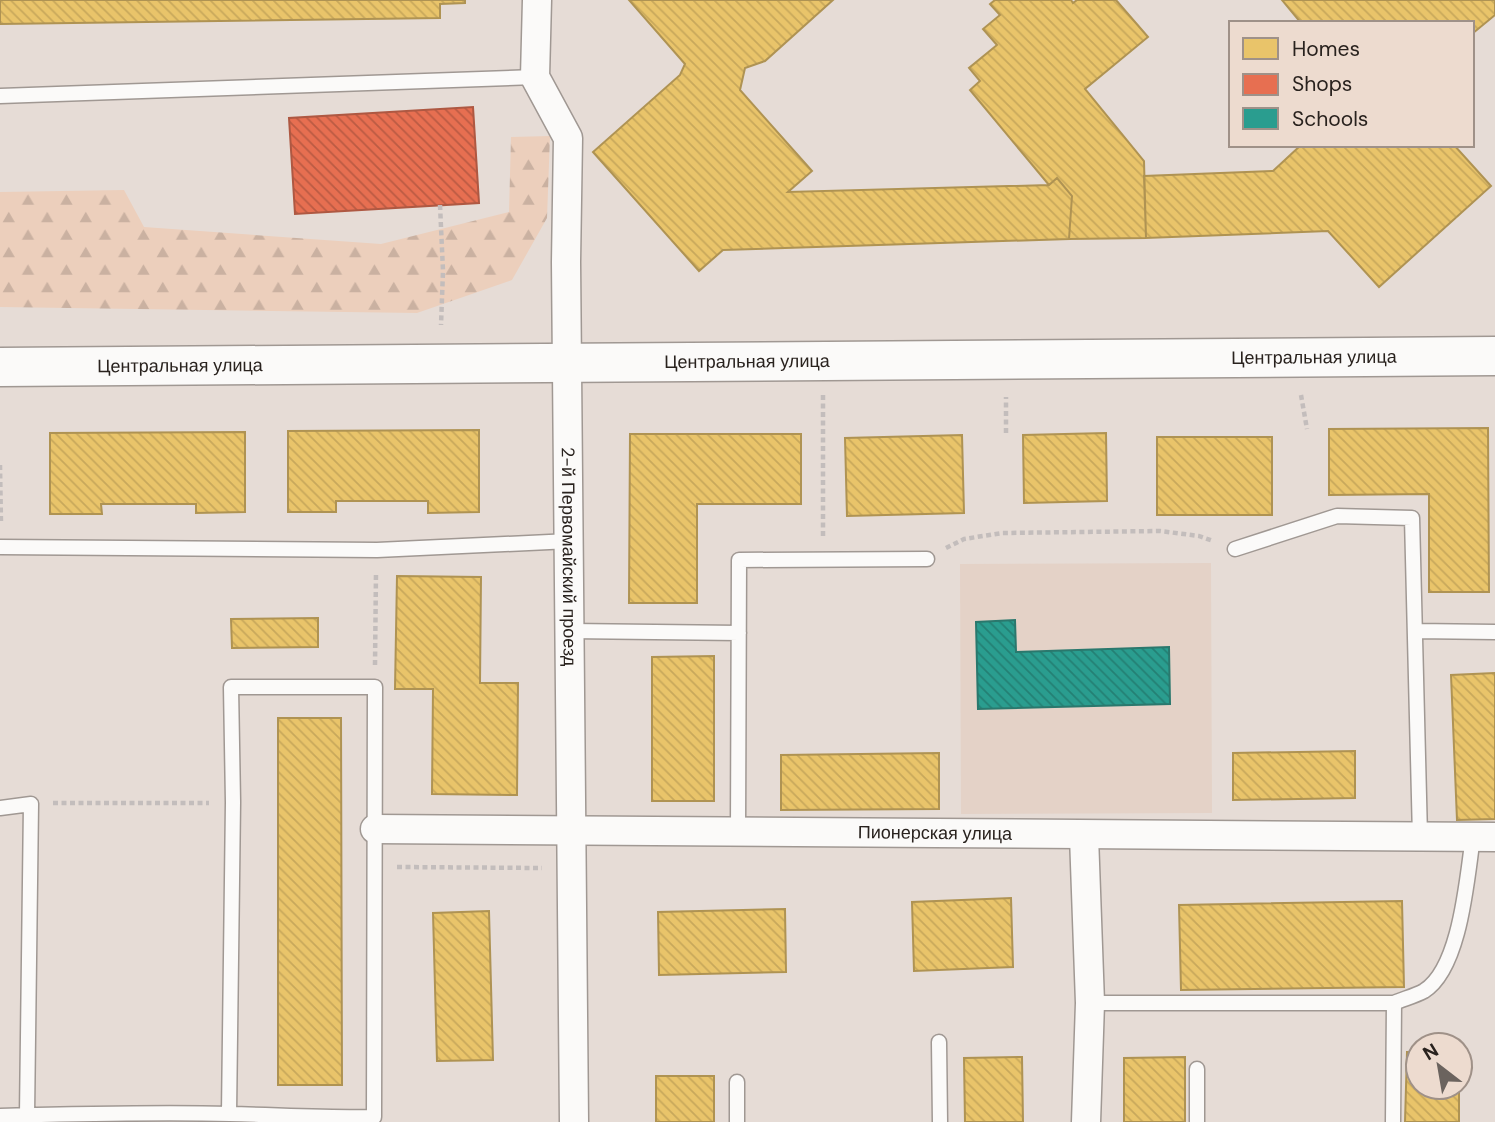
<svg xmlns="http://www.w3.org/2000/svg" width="1495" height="1122" viewBox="0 0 1495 1122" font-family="'DM Sans',sans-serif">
	<defs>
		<pattern id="forest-firs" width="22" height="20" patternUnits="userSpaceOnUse" patternTransform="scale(1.75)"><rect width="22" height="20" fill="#eccfbc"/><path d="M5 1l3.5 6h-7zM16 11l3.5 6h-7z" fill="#cab1a1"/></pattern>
		<pattern id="homes-back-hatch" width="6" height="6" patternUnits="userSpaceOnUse" patternTransform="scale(1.75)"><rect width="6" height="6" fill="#e9c46a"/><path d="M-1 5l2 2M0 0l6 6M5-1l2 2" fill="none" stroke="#c8a85b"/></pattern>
		<pattern id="shops-back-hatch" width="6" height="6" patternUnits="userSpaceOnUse" patternTransform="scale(1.75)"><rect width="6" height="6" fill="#e76f51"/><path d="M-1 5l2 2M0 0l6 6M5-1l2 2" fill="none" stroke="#bb5b43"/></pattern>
		<pattern id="schools-back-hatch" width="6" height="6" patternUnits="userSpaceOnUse" patternTransform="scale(1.75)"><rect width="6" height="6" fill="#2a9d8f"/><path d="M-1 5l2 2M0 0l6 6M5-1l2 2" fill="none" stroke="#248074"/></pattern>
	</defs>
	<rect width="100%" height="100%" fill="#e6dcd6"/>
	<path fill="#e4d2c7" d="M1211,563L1212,813L961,814L960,564Z"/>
	<path fill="url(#forest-firs)" d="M550,136L547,218L512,280L417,313L0,307V192L124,190L144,227L381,244L509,212L511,137Z"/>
	<path fill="url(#homes-back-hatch)" stroke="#af9353" stroke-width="2" d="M0,0H465V3L440,4V18L0,24Z
		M629,0H833L765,61L745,68L740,90L812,171L788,192L1049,185L1057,178L1072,196L1069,239L723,250L699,271L593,152L680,75L685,64Z
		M995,0H1071L1073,3L1077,0H1116L1148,37L1085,89L1144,161L1146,238L1069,239L1072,196L1057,178L1049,185L970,90L980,81L969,68L997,45L983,29L1000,15L990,4Z
		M1282,0H1495V15L1472,34V23H1301Z
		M1301,145H1454L1491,186L1379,287L1328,231L1146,238L1144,176L1273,171Z
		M1488,428L1489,592H1429V494L1329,495V429Z
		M479,430V512L428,513V501H336V512H288V431Z
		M245,432V512L196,513V504H101L102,514H50V433Z
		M1106,433L1107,501L1024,503L1023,435Z
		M630,434H801V504H697V603H629Z
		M962,435L964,513L847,516L845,438Z
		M1157,437H1272V515H1157Z
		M397,576L481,577L480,683H518L517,795L432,794L433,689H395Z
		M318,618V647L232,648L231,619Z
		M714,656V801H652V657Z
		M1495,673V819L1457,820L1451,675Z
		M278,718H341L342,1085H278Z
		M1355,751V798L1233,800V753Z
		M939,753V809L781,810V755Z
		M1011,898L1013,967L914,971L912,902Z
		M1402,901L1404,987L1181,990L1179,905Z
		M785,909L786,972L659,975L658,912Z
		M489,911L493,1060L437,1061L433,913Z
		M1407,1052L1418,1053V1087H1459V1122H1405Z
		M1022,1057L1023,1122H965L964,1058Z
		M1185,1057V1122H1124V1058Z
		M656,1076H714V1122H656Z"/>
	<path fill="url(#shops-back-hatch)" stroke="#ae5842" stroke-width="2" d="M473,107L479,203L295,214L289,118Z"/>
	<path fill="url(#schools-back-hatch)" stroke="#2a786d" stroke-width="2" d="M1015,620L1016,652L1169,647L1170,704L978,709L976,622Z"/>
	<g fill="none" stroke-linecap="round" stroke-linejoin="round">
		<defs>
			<path id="lane" d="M0,96L535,77
				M0,547L377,550L570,541
				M1235,549L1337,516L1412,518L1420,837
				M570,631L739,633
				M1415,631L1495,632
				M0,808L31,804L27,1115
				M738,832L739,560L927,559
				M1090,1003H1394C1403,999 1415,996 1424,991C1461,968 1467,876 1473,837
				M939,1042L940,1122
				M737,1082V1122
				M0,1116C76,1114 153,1112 230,1114C278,1115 326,1118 374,1117L375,687H231L233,802L229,1114
				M1197,1122V1069
				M1393,1122L1394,1003"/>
			<g id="street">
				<path id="s1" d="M537,0L535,77L568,138L566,262L574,1122"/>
				<path id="s2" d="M375,829C748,829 1122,837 1495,837"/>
				<path d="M1084,836L1090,1003L1086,1122"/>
			</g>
			<g id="secondary">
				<path id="s3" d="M0,367L1495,356"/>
			</g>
		</defs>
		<use href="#lane" stroke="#a09893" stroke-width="17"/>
		<use href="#street" stroke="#a09893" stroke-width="31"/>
		<use href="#secondary" stroke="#a09893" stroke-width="41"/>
		<path stroke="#c3bdbc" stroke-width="4.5" stroke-dasharray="5 3.5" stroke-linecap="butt" d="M440,205L443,271L441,325
			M823,395V537
			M1301,395L1307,429
			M1006,433V397
			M0,465L1,523
			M946,548L964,539L1002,533L1160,531L1199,536L1213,541
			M375,665L376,572
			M53,803H209
			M397,867L542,868"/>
		<use href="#lane" stroke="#fbfaf9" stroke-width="14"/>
		<use href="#street" stroke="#fbfaf9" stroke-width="28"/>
		<use href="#secondary" stroke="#fbfaf9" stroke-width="38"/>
	</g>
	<g text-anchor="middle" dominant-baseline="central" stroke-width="7" stroke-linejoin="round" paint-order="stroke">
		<g font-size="18" fill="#29221e" stroke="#eddbcf">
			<text stroke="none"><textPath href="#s3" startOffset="1314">Центральная улица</textPath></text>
			<text stroke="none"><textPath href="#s3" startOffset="747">Центральная улица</textPath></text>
			<text stroke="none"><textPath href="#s3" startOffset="180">Центральная улица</textPath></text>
			<text stroke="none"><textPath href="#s1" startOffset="565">2-й Первомайский проезд</textPath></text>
			<text stroke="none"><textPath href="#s2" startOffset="560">Пионерская улица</textPath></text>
		</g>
	</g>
	<rect x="1229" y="21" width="245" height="126" fill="#eddbcf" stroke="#9f9188" stroke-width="2"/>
	<rect x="1243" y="38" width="35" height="21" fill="#e9c46a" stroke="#9f9188" stroke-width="2"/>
	<text x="1292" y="56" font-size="21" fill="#29221e">Homes</text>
	<rect x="1243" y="74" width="35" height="21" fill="#e76f51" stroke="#9f9188" stroke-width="2"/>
	<text x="1292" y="91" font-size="21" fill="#29221e">Shops</text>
	<rect x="1243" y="108" width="35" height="21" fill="#2a9d8f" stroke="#9f9188" stroke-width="2"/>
	<text x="1292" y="126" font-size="21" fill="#29221e">Schools</text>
	<g transform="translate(1439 1066) rotate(329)"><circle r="33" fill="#eddbcf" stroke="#9f9188" stroke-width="2"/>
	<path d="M0-5L12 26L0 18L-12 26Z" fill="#6b635e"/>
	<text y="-10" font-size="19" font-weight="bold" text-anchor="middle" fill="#29221e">N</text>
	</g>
</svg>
